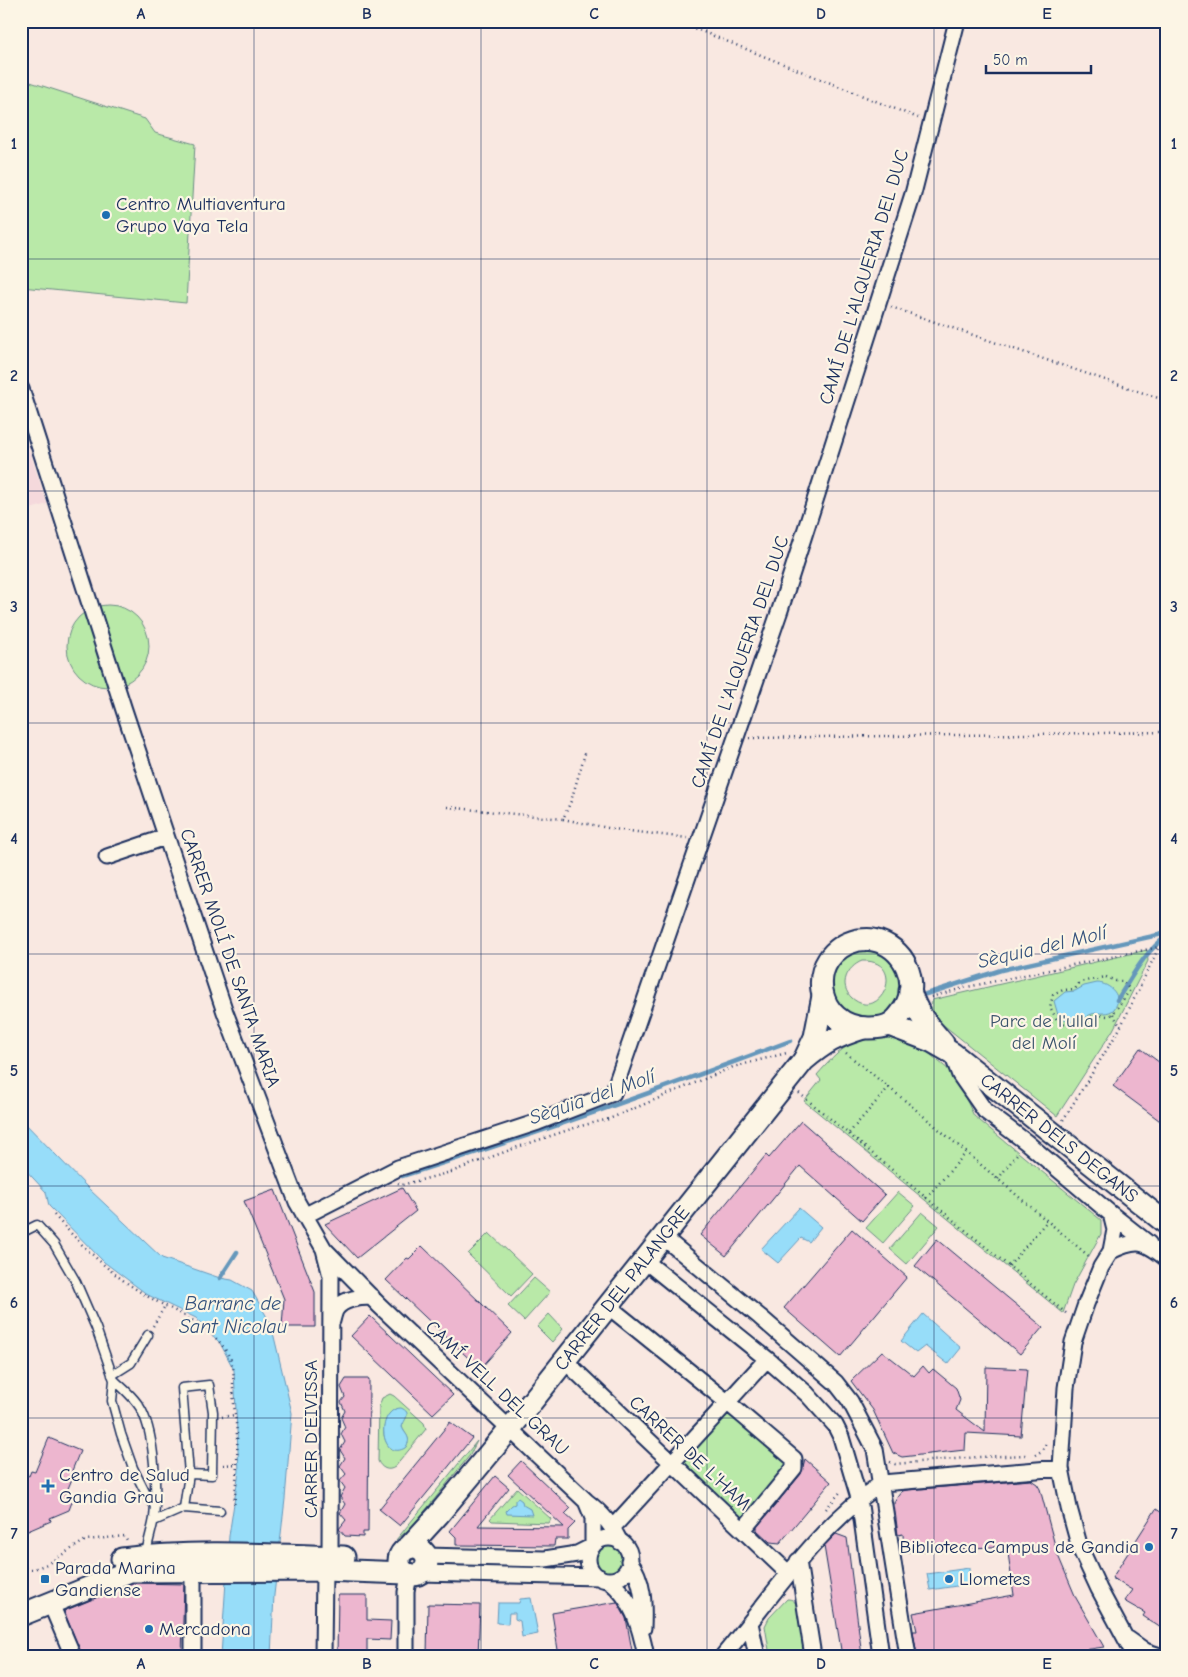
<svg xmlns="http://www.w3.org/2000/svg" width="1188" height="1677" viewBox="0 0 1188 1677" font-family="'Comic Neue',sans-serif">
	<rect width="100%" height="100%" fill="#f9e8e1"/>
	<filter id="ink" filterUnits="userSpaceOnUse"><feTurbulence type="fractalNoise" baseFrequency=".02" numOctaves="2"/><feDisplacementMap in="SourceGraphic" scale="10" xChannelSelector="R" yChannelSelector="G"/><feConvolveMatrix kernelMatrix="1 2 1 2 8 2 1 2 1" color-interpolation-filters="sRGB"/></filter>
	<g filter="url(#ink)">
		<path fill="#f5d9dc" d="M21,426L47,504L21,512Z"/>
		<path fill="#b9e9a8" stroke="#6a8c83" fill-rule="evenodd" d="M21,79L145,119L155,133L195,144L186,303L21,287Z
			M67 646a41 41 0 1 1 82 0a41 41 0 1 1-82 0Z
			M882,949L903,977L898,1002L890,1011L880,1018L868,1020L844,1014L830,994L831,970L846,951ZM862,961C908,959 882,1024 852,998C838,985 847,967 862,961Z
			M1147,950L1148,961L1113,1030L1057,1116L931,1015L932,1000Z
			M887,1033L914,1041L949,1070L959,1084L974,1116L1101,1220V1234L1073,1285L1063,1313L804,1101L821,1080L817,1075C839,1050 852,1037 887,1033Z
			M898,1192L915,1206L883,1243L866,1228Z
			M922,1212L939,1226L907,1264L890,1249Z
			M489,1233L532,1274L511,1296L468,1254Z
			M534,1278L550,1292L524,1321L508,1306Z
			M549,1314L563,1329L552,1342L537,1327Z
			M390,1394L394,1396L424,1423L426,1429L395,1467C388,1472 381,1468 378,1461L379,1406L382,1398ZM395,1409L403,1423L402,1427C405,1435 411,1436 406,1447L391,1449C379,1435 383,1420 395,1409Z
			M729,1410L787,1460L789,1468L745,1523L683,1463Z
			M477,1441L470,1455L412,1527L396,1540Z
			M517,1488L551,1519L549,1523L492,1521L490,1519Z
			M594 1558a14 14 0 1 1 28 0a14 14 0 1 1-28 0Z
			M787,1599C793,1599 795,1601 797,1607L804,1656H770L765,1626L769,1618Z"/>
		<path fill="#97ddf9" stroke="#6597bb" d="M1097,983C1110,983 1124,997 1114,1009C1109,1015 1099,1012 1092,1014C1085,1016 1079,1023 1071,1022C1066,1022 1062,1018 1058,1015L1054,1001L1065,992L1075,991L1084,986Z
			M21,1119L89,1189L162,1258L220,1278L232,1280L252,1291L271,1324L292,1413L285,1499L274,1595L271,1656H221L229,1536L239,1471L234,1370L220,1343L196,1318L148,1295L104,1262L49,1206L46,1192L21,1165Z
			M799,1208L821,1227L809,1242L801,1238L778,1263L761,1249Z
			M923,1314L961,1348L948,1364L925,1346L916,1353L901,1341Z
			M401,1408C413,1413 404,1419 402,1427C405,1435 413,1438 405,1448C380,1462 375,1409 401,1408Z
			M518,1498L522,1501L523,1505L530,1509L532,1515L507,1514L506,1511L512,1505L515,1504V1500Z
			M969,1568L970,1584L930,1590L927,1574Z
			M531,1598L538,1634L522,1637L520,1621L515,1619V1613H509L508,1624L497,1623L498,1603H519L520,1599Z"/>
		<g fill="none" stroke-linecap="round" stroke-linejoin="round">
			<path stroke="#6597bb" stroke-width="4.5" d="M926,994L1001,970L1167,933
				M1117,1000C1132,977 1144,952 1167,936
				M402,1176C533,1136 662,1089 790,1041
				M220,1278L237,1252"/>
		</g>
		<path fill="#edb6cf" stroke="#1b2f5e" d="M1140,1048L1167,1068V1126L1113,1086Z
			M801,1121L885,1195L862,1221L800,1166L726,1256L700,1235L766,1155L769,1158Z
			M402,1188L416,1211L357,1258L325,1224Z
			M275,1190L315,1292V1327H282L284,1299L244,1201Z
			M852,1229L907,1277L840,1357L784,1308Z
			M937,1239L1043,1327L1020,1354L915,1266Z
			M422,1246L512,1333L480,1369L386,1280L407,1258L409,1259Z
			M370,1316L453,1395L433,1414L351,1336Z
			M882,1351L914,1376L923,1366L929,1373L933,1369L956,1388L960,1400L956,1410L985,1432L986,1367L1027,1369L1021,1436L966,1433L965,1450L902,1457L893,1453L873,1410L851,1381Z
			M346,1379H369L368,1532H363V1537L345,1536L339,1529L346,1520L340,1513L345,1504L340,1497L345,1488L340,1481L346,1474L340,1466L345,1458L340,1450L345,1442L341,1434L345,1427L341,1418L345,1411L341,1402L345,1397L341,1387Z
			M450,1422L472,1438L400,1526L379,1509Z
			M49,1438L80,1451L69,1478L72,1479L64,1498L72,1502L69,1510L50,1518L51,1521L21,1534V1472L29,1476L31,1471L35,1472Z
			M805,1459L831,1482L780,1543L770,1542L757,1530V1527L801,1474Z
			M521,1461L571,1508L565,1514L575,1523L568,1530V1539H555L554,1546L456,1545V1537L450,1531L495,1476L509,1488L478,1526L564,1527L508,1475Z
			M1031,1480L1037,1484L1040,1489L1057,1553L1076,1598L1104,1647L1041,1656H917L913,1631H917L913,1613L1014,1595L1007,1546L904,1552L903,1534L898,1535L894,1503L898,1496L902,1491L908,1490Z
			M1156,1509L1167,1516V1632L1143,1616L1145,1613L1124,1601L1132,1590L1112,1578Z
			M836,1534L847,1538L862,1656H842L824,1546Z
			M132,1583L184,1584L182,1656H82L64,1611Z
			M338,1595H367V1620L391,1621L390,1640L367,1639V1656H337Z
			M617,1602L626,1618L633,1656H559L552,1613Z
			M428,1604L480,1605L478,1656H427Z"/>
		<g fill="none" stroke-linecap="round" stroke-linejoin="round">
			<defs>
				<path id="lane" d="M21,1233L37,1225L54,1244L76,1282L96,1328L114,1380L112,1401L121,1434L133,1468L146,1494L155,1506
					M112,1375L131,1363L148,1335
					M114,1380C124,1389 136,1399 142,1411C155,1437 157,1490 154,1518C152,1531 147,1543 146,1556
					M184,1508L189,1474L212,1475L213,1412L209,1385L182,1388L189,1474
					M154,1521L184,1508L220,1511"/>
				<path id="street" d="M21,389L124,710L225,1012L297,1202L324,1249L379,1305L586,1501C602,1513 611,1524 620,1542
					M107,857L166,837
					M952,1054L960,1075L985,1111L1026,1142L1111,1214L1115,1230L1111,1251L1101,1267L1086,1304L1073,1342L1066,1388L1061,1468L1069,1508L1080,1548L1099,1589L1135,1656
					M1111,1214L1149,1244
					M304,1216L398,1168L538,1122L613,1093L780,610L913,194L957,21
					M663,1237L760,1317L836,1383L850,1401L875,1449L908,1656
					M324,1249L331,1276L330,1556
					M1111,1251C1138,1238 1145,1241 1167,1259
					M644,1260L767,1359L807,1394L835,1425L841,1437L859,1498L881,1656
					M608,1306L727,1402L794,1459V1468L743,1530
					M332,1321C333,1317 334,1312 336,1309C344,1298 361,1297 372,1297
					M565,1361L788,1573
					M586,1501L593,1518V1546
					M613,1527L767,1359
					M588 1559a21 21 0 1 1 42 0a21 21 0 1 1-42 0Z
					M426,1556L545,1559L577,1554L593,1546
					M629,1561C644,1580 644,1605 643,1628
					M798,1561L813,1656
					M420,1573L599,1577
					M608,1580C633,1598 640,1627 646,1656
					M51,1604L73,1656
					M750,1623L757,1656
					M1128,1639L1145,1651L1160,1656
					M193,1656V1570
					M323,1656L324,1570
					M406,1656V1592L409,1575
					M723,1656C773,1596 817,1527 882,1483L1061,1468"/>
				<g id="secondary">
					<path d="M858,940C863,940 868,939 873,940C904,946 921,982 904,1009C900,1015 895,1022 888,1025C882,1028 875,1028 869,1028C814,1029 802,954 858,940Z"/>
					<path d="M910,991C917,1014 927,1025 943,1043"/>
					<path id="s1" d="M889,1025L931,1041L952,1053L1167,1224"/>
					<path d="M805,1058L815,1037L823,996"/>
					<circle cx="413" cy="1561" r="14"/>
					<path id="s2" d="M407,1549L438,1515L522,1414L804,1060C826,1042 835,1037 863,1028"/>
					<path d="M122,1559C196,1550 270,1555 344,1557"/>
					<path d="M21,1615L130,1571L324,1570L406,1573"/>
				</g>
			</defs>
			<use href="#lane" stroke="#1b2f5e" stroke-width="11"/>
			<use href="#street" stroke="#1b2f5e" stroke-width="19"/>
			<use href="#secondary" stroke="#1b2f5e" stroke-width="25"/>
			<path stroke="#1b2f5e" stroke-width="2.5" stroke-dasharray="1 4" stroke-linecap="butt" d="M676,21L918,118
				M891,307L1167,401
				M749,738L1167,732
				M447,807L563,819L571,801L586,750
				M563,819L613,829L687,838
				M1106,977L1116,981H1123L1130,990L1113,1014L1108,1016L1095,1015L1076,1025H1067L1057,1020L1050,1007L1053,995L1063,990L1075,989L1080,982Z
				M931,997L967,987L1159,947
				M1113,1014L1120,1026
				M846,1053L908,1103L1091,1258
				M799,1093L1067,1314
				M1063,1120L1119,1030L1159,947L1167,945
				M849,1133L889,1087
				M998,1179L1017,1154
				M398,1183L402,1185L451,1172L518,1147L577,1127L609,1119L733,1067L787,1053
				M926,1198L966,1153
				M54,1215C82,1246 107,1271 142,1293C174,1313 214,1323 231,1360C235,1370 233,1376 233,1386C233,1402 236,1419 237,1435C238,1459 236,1483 234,1507
				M1009,1266L1047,1221
				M153,1326L165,1306
				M222,1417L235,1415
				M1035,1455L1043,1450L1047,1441
				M890,1462L895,1464L978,1457L1027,1455
				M223,1465L237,1464
				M826,1509L842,1490
				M21,1569H34L47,1564L86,1540L125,1536L128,1542
				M705,1656L710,1649"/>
			<use href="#lane" stroke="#fcf5e5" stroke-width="8"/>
			<use href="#street" stroke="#fcf5e5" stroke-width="15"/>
			<use href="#secondary" stroke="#fcf5e5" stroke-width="21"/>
		</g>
	</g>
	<path fill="none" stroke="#1b2f5e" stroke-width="1" stroke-opacity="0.55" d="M254,21V1656M481,21V1656M707,21V1656M934,21V1656M21,259H1167M21,491H1167M21,723H1167M21,954H1167M21,1186H1167M21,1418H1167"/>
	<g fill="#1f6fb2" stroke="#fcf5e5" stroke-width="2">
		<circle cx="106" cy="215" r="5"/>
		<path d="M45.5 1478.5h5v5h5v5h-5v5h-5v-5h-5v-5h5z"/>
		<circle cx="1149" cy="1547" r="5"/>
		<rect x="40" y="1574" width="10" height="10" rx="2.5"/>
		<circle cx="949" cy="1579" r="5"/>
		<circle cx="149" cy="1629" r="5"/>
	</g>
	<g text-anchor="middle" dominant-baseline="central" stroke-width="4.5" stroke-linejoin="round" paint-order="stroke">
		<g font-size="19" fill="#1b2f5e" stroke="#fcf5e5" text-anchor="start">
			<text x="116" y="204">Centro Multiaventura<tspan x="116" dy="22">Grupo Vaya Tela</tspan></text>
			<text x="59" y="1475">Centro de Salud<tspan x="59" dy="22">Gandia Grau</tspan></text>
			<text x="1139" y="1547" text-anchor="end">Biblioteca Campus de Gandia</text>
			<text x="55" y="1568">Parada Marina<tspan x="55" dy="22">Gandiense</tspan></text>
			<text x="959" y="1579">Llometes</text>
			<text x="159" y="1629">Mercadona</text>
		</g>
		<g font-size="19" fill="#1b2f5e" stroke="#fcf5e5">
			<text transform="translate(864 277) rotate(-73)">CAMÍ DE L'ALQUERIA DEL DUC</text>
			<text transform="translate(740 662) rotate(-71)">CAMÍ DE L'ALQUERIA DEL DUC</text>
			<text transform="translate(230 958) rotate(71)">CARRER MOLÍ DE SANTA MARIA</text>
			<text stroke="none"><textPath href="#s1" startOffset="206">CARRER DELS DEGANS</textPath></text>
			<text stroke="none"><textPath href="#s2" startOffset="338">CARRER DEL PALANGRE</textPath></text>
			<text transform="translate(497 1388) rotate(43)">CAMÍ VELL DEL GRAU</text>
			<text transform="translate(311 1439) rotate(-90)">CARRER D'EIVISSA</text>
			<text transform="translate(690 1453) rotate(43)">CARRER DE L'HAM</text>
		</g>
		<g font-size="19" fill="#3b546d" stroke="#fcf5e5">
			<text x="1044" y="1021">Parc de l'ullal<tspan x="1044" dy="22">del Molí</tspan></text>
		</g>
		<g font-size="20" font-style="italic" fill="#34527d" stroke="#fcf5e5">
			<text transform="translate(1042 947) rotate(-13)">Sèquia del Molí</text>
			<text transform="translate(592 1097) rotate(-19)">Sèquia del Molí</text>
			<text x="233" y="1303">Barranc de<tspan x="233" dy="23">Sant Nicolau</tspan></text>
		</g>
	</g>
	<rect width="1188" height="1677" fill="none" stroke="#fcf5e5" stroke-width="55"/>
	<path d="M986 65v8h105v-8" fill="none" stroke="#1b2f5e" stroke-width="2.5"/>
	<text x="993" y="65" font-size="15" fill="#1b2f5e" stroke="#fcf5e5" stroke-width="4" paint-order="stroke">50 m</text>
	<rect x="28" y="28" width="1132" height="1622" fill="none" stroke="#1b2f5e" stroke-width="2"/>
	<g font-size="16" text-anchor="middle" font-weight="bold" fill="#1b2f5e">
		<text x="141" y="19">A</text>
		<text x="367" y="19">B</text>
		<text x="594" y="19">C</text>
		<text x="821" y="19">D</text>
		<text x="1047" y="19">E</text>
		<text x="14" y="149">1</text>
		<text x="1174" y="149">1</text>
		<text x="14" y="381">2</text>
		<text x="1174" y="381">2</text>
		<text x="14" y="612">3</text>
		<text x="1174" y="612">3</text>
		<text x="14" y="844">4</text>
		<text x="1174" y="844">4</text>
		<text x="14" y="1076">5</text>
		<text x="1174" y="1076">5</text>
		<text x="14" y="1308">6</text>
		<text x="1174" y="1308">6</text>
		<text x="14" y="1539">7</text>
		<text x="1174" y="1539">7</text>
		<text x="141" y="1669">A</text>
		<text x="367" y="1669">B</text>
		<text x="594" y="1669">C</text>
		<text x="821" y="1669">D</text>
		<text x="1047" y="1669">E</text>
	</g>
</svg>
